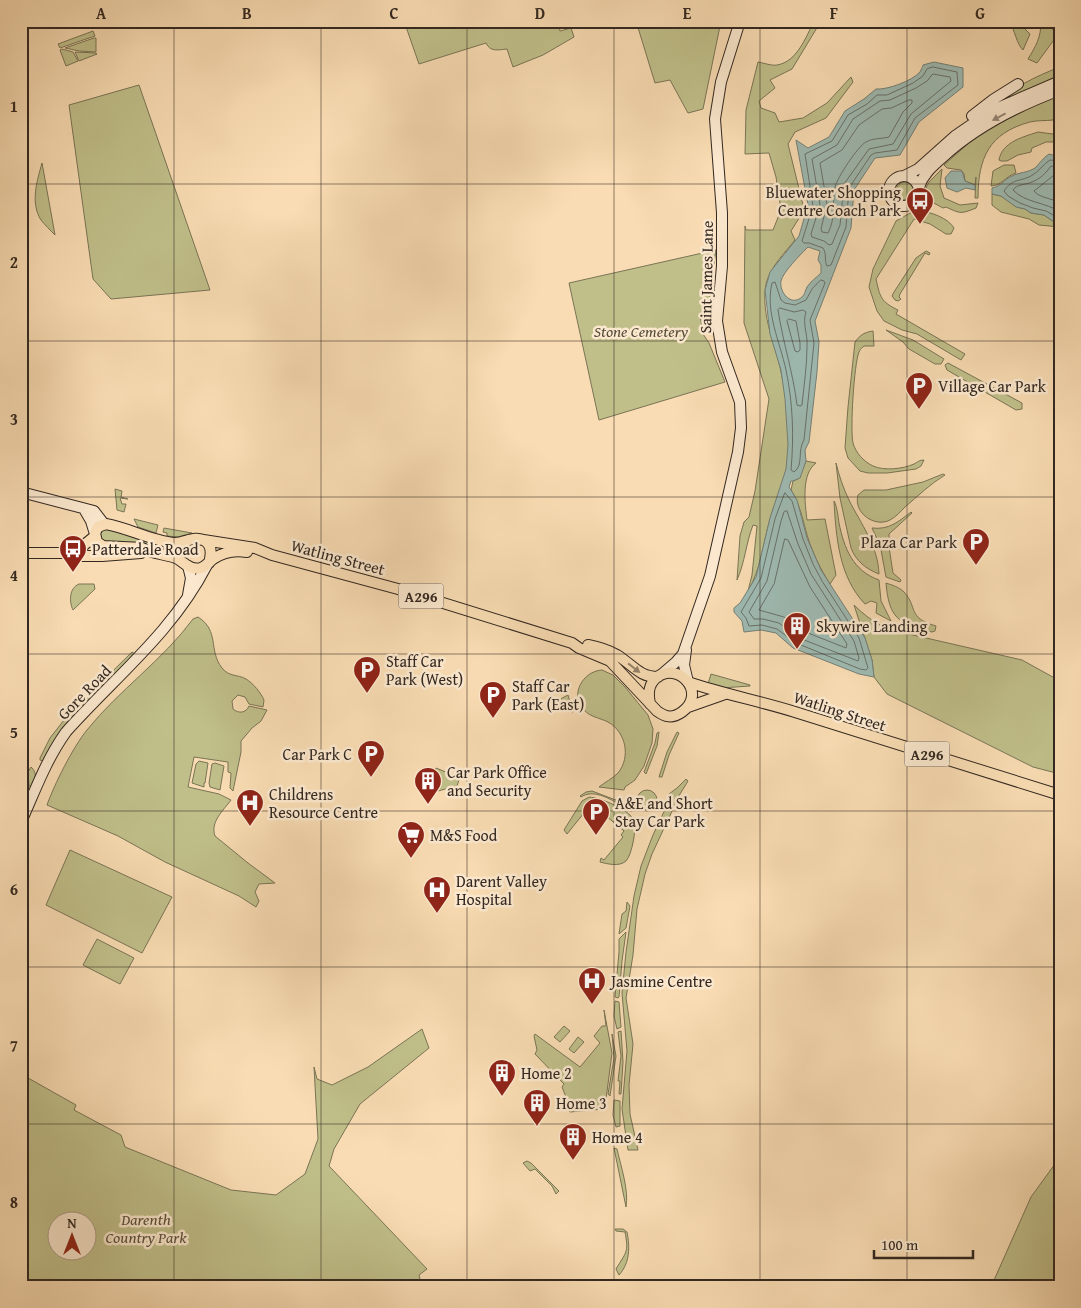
<svg xmlns="http://www.w3.org/2000/svg" width="1081" height="1308" viewBox="0 0 1081 1308" font-family="'Gentium Book Plus',serif">
	<rect width="100%" height="100%" fill="#f9dcb3"/>
	<filter id="stains"><feTurbulence type="fractalNoise" baseFrequency=".004" numOctaves="4"/><feColorMatrix values="0 0 0 0 .2 0 0 0 0 .09 0 0 0 0 .02 0 0 0 .5 -.17"/></filter>
	<radialGradient id="worn" r=".72"><stop offset=".6" stop-color="#630" stop-opacity="0"/><stop offset="1" stop-color="#630" stop-opacity=".3"/></radialGradient>
	<path fill="#c0bf8a" stroke="#7a7456" fill-rule="evenodd" d="M404,21H558L560,31L571,28L574,37L543,55L513,67L507,49C498,50 490,52 486,43L419,64Z
		M636,21H721L703,109L688,113L670,80L655,83Z
		M814,21H821L792,69L770,80L775,88L759,101L761,108L775,113L779,122L803,118L827,103L851,77L853,82L826,118L795,132L788,144L803,205L801,215L791,231L795,240C784,254 770,267 766,284C760,316 777,347 782,377C788,406 793,447 785,476C781,490 774,504 770,519C763,543 761,569 748,591L752,575L757,526L753,525C746,543 745,562 737,580L740,536L744,522L749,517L755,491L769,399L744,323L745,226L746,230H773L781,210L776,177L769,153L745,154L746,110L758,62C764,63 772,66 777,65C797,62 806,37 814,21Z
		M1009,21H1017L1030,34L1023,50C1016,43 1015,30 1009,21Z
		M1041,22L1057,32L1056,37L1037,63L1028,59C1036,46 1041,37 1041,22Z
		M93,31L95,36L60,48L58,44Z
		M94,38H96V52L79,51L65,48Z
		M62,49L73,52L78,61L66,66L60,50Z
		M75,52L96,53L97,54L79,61Z
		M1060,67V77L1024,91L991,107C1010,89 1036,76 1060,67Z
		M139,85L210,290L111,299L93,279L69,105Z
		M1060,94V103L1053,120C1046,121 1038,120 1030,122C989,133 978,158 978,198H975L976,177L975,185L965,181L964,174L961,170L947,168L944,165L971,141L999,121Z
		M1038,132L1060,135V142H1046L1032,148L1031,152L1018,155L1007,161H1001L999,160C1002,142 1023,137 1038,132Z
		M42,163L55,235C50,230 45,225 41,220C30,203 37,181 42,163Z
		M1004,165H1014L1016,173C1006,176 1001,186 991,186L993,171Z
		M942,169L940,186L944,198L960,205L978,203L976,208C961,214 961,214 946,207L943,208L932,202L926,188L929,182Z
		M896 191a9 9 0 1 1 18 0a9 9 0 1 1-18 0Z
		M992,194L1001,196L1017,207L1025,209L1031,213L1044,215L1054,222L1060,224V227L1039,225L1029,219L1001,212L992,205Z
		M920,211C931,212 948,218 954,228L951,234H946L930,224L914,219L876,279C880,297 881,302 898,310L896,314L965,354L961,360L917,334L902,330L884,321L877,311L869,287L873,269L896,221L912,212Z
		M716,250L709,302L700,314L703,334L709,343L725,382L599,420L569,283Z
		M926,251L930,253L929,255L925,253L900,294L899,297L901,299L898,301L895,300L892,296L894,292L916,258Z
		M886,330L913,340L944,359L941,364H935L909,349L903,342Z
		M873,331L874,346H864C861,349 861,348 859,352C854,364 850,430 853,443C856,453 863,461 873,466C884,471 903,469 914,464C918,462 919,460 924,460L921,466L916,469L887,473H868L860,471L848,458L845,448L848,407L855,342C860,335 865,332 873,331Z
		M948,363L1022,403V409L1016,410L947,370L945,365Z
		M806,461L816,463C801,474 805,503 807,520L825,519L836,575L830,584C821,570 813,554 808,538C803,521 800,504 791,490L793,481L798,479Z
		M836,463C839,475 843,488 849,500C861,524 878,546 879,574C866,569 856,561 851,548L840,498Z
		M943,474L945,475C930,484 918,496 905,507C901,511 896,517 890,520C875,528 853,513 858,495L864,490H886L923,482Z
		M115,489L122,491L121,497L128,499L120,498L122,504H126L124,512L117,510Z
		M834,501C837,506 838,516 839,523C844,548 853,571 879,580L881,601L891,621L876,613L877,603L871,601L865,604C839,577 836,537 834,501Z
		M911,512L912,513L889,534V539L878,541L872,528C889,530 898,522 911,512Z
		M134,519L158,525L156,533L138,527Z
		M164,528L192,533L178,537L167,536V533L163,532Z
		M104,529L111,530L153,542V547L105,543L100,539L99,533Z
		M889,547L893,573L901,580L900,582L886,577L881,550Z
		M886,583C892,585 899,587 904,592C918,607 907,618 936,626L935,631L932,632C898,624 889,618 886,583Z
		M79,584H94L95,589L73,610C69,602 69,588 79,584Z
		M854,605C871,622 889,632 913,635L1022,660L1060,681V774L1033,767L887,694L874,677L872,660Z
		M198,617C220,631 208,650 222,668C229,677 237,674 246,679C253,683 261,693 264,700L263,707L249,704L245,697L238,695L232,701L233,709C239,714 246,713 249,706L267,710L261,721L252,728L241,741V752L233,791L230,788L231,773L228,772V762L194,757L188,787L219,794L231,800C223,811 210,822 215,836L248,863L275,883L259,884L255,892L259,901L256,907L239,896L165,862L118,836L47,805C54,785 73,747 87,730C119,690 163,660 193,619Z
		M132,652L135,654L43,761L40,760V758L50,738L68,715Z
		M602,670L613,675L625,687L648,715L653,729L652,743L644,766L635,780L625,787L624,790L599,787C605,782 612,779 618,773C631,757 626,732 608,722C600,718 590,717 584,710C569,695 583,671 602,670Z
		M711,674L750,685V686L721,688L708,684Z
		M568,695L573,712L550,706L551,704Z
		M659,732L657,746L646,774L644,772L655,743L657,733Z
		M677,732L679,733L669,755L662,777H659L667,752Z
		M199,761L208,763L205,783H204V787L192,783L196,764Z
		M215,763L224,766L220,790L210,787L209,783L212,764Z
		M31,767C38,773 35,780 32,787L29,786L28,772Z
		M436,768L458,777L459,780L457,786L434,792L432,780Z
		M686,779L688,781L680,794L652,854L645,874L637,909L633,955L626,998L633,1044L629,1085L630,1114L638,1150H628L622,1109L627,1051L622,993L626,952L634,896L641,866L653,835L668,803L669,794L677,788Z
		M637 800a10 10 0 1 1 20 0a10 10 0 1 1-20 0Z
		M592,791L621,802L619,804C608,798 593,789 581,797L580,796L586,792Z
		M589,797C601,798 628,809 634,820C637,827 632,855 626,861C619,867 608,864 600,862L601,858L604,860L623,837L621,835L624,831L606,816L603,815L601,818L599,816L602,813L595,807L592,811L588,808L567,834L564,830L582,801Z
		M70,850L172,897L142,953L46,905Z
		M627,902L630,906L626,928L619,934L622,914L626,911Z
		M626,932L622,961L619,997L618,998L615,997L619,952V939Z
		M97,939L134,958L120,984L83,965Z
		M615,1001L619,1002L621,1027L617,1029L614,1016Z
		M604,1010L612,1053L605,1107L603,1109L570,1112L563,1105L566,1097L562,1087L564,1084L535,1054L537,1050L534,1036L535,1034L580,1067L600,1043L594,1036L602,1026H606Z
		M564,1026L570,1031L560,1042L554,1037Z
		M422,1029L429,1048L360,1104L334,1149L329,1166L427,1269L419,1275L422,1287H21V1074L76,1105L74,1110L121,1135L125,1147L231,1190L276,1195L305,1174L318,1139L314,1067L317,1079L332,1085L368,1067ZM58,1220H88V1250H58Z
		M621,1031L623,1062L621,1094H619L620,1081H618L621,1056L618,1032Z
		M612,1034L616,1056L610,1096L608,1094L614,1058Z
		M578,1037L584,1042L574,1053L569,1049Z
		M614,1100L620,1101V1126L616,1127L613,1115Z
		M614,1148L617,1149C621,1167 629,1190 626,1207Z
		M1060,1157V1287H991L1031,1197Z
		M527,1161L531,1163L559,1191L556,1194L552,1186L535,1169L530,1171L523,1163Z
		M615,1229H623L627,1232C630,1247 630,1263 619,1275L616,1269C626,1252 629,1253 625,1232L616,1231Z"/>
	<path fill="#9ebab2" stroke="#738078" fill-rule="evenodd" d="M934,62L963,68V87L919,122L900,155L875,158L854,190L851,228L815,321L819,342L817,372L809,442L805,450L806,461L800,478L793,481H791L789,487L797,500L807,538L821,570L865,638L872,660L874,677L859,674L793,648L776,633L761,630L744,632L742,621L734,612V608L740,603L756,577L770,518L786,469L788,445L785,399L781,370L770,334L765,290L770,272L799,236L808,205L796,140L808,148L829,137L845,111L864,99L876,89C887,90 912,81 920,72C920,72 923,66 923,65ZM808,247L820,251L818,260L821,265V273C817,277 810,282 807,287C805,291 805,294 802,297C791,307 779,292 781,281C783,272 801,254 808,247Z
		M1049,154L1060,157V224L1054,222L1044,215L1031,213L1025,209L1016,207L1001,196L992,194V188C1002,186 1004,179 1012,176C1020,172 1027,173 1035,168C1040,163 1043,158 1049,154Z
		M951,171H962L965,181L975,185V190L966,188L957,192L947,188L945,178Z"/>
	<g fill="none" stroke-linecap="round" stroke-linejoin="round">
		<path stroke="#68716a" stroke-width="1" d="M933,67L957,72L958,85L915,118L897,150L875,153L871,155L849,188L846,227L831,265L827,266C824,260 827,254 823,248L809,243H804L802,241L813,206L805,154L832,141L848,115L867,104L877,95H887L913,83L923,76L927,69Z
			M933,74L950,77L951,81L911,114L893,144L869,149L844,184L840,225L832,244L829,245L824,241L812,237L811,234L820,205L812,159L837,145L853,119L880,101L890,100L916,88L927,81Z
			M909,100H912V103L903,112L889,137C881,139 873,138 866,142C858,146 837,178 835,187C832,203 836,218 828,233L822,232L821,229L827,204L820,163L842,150L859,125L882,109L891,108Z
			M1060,161L1050,160C1043,164 1039,172 1031,176C1019,182 1013,178 1004,191L1008,196L1020,203L1033,208L1046,211L1060,219
			M1060,168L1051,166C1046,173 1040,179 1032,182C1025,185 1017,184 1013,190C1025,203 1046,202 1060,212
			M1060,175H1054L1034,191C1039,198 1052,198 1060,203
			M821,280L824,281L825,283L810,320L814,343L804,440C797,451 804,465 794,472L791,470C794,437 793,403 786,370C780,342 765,312 772,283L775,282L781,300L785,303L795,305L806,300L812,289Z
			M780,308L794,312L803,310L806,312C802,324 808,334 807,346C807,366 804,385 802,405L800,406L797,405C793,372 783,343 778,310Z
			M789,319L796,321L800,343V350L798,352L795,351L787,321Z
			M785,493L792,501L803,539L813,564L822,581L859,638L868,668L866,670L860,669L796,643L777,629L762,625L749,626L746,618L741,612L761,578L775,519Z
			M787,511L798,544L811,574L854,641L859,658L858,661L799,638L779,623L763,619H754L749,612L767,581L781,521L784,512Z
			M785,539L788,540L810,587L847,644L846,648L803,631L784,617L759,610L774,584Z"/>
		<defs>
			<path id="secondary" d="M972,116L994,99L1018,84
				M904,176L918,169L955,136L993,110L1060,81
				M889 191a15 15 0 1 1 30 0a15 15 0 1 1-30 0Z
				M919,187C923,174 933,166 943,157C977,126 1017,106 1060,90
				M21,492L94,511L104,524
				M84,509L91,521L95,534
				M188,566L191,578L188,595
				M686,650L684,665L688,682
				M662,674L676,662L683,654L710,576L738,452L741,428L740,402L722,352L717,321L722,266V213L715,119L721,82L740,21
				M21,822C35,791 46,760 66,732C116,676 172,633 207,565"/>
			<path id="primary" d="M197,539L255,548L272,555L398,589L572,643L579,648L610,661L657,711C665,717 672,719 682,712C708,693 678,660 656,678C648,685 648,694 650,704
				M21,553H69L81,556H102L141,553
				M69,553L84,545L95,536
				M209,563C211,556 213,546 205,541C195,535 185,543 175,543C151,541 129,528 106,524L98,527L95,533L97,542L103,546L142,548C152,554 165,554 176,558C184,562 190,571 201,568C206,566 209,562 213,559C223,552 236,550 247,552
				M588,645C598,647 608,650 617,655C633,665 639,677 658,677
				M688,682C723,694 760,701 795,712L1060,795
				M688,707L725,694"/>
		</defs>
		<use href="#secondary" stroke="#332821" stroke-width="12"/>
		<use href="#primary" stroke="#332821" stroke-width="12"/>
		<use href="#secondary" stroke="#fbe8ce" stroke-width="10"/>
		<use href="#primary" stroke="#f9dcb3" stroke-width="10"/>
	</g>
	<defs><path id="oneway-solid" d="M-6-.8H1V-3.2L6.5 0L1 3.2V.8H-6Z" transform="scale(1.25)"/></defs>
	<use fill="#978878" href="#oneway-solid" transform="translate(999 117) rotate(152)"/>
	<use fill="#96826a" href="#oneway-solid" transform="translate(634 668) rotate(38)"/>
	<path fill="none" stroke="#332821" stroke-width="1" stroke-opacity="0.55" d="M174,21V1287M321,21V1287M467,21V1287M614,21V1287M760,21V1287M907,21V1287M21,184H1060M21,341H1060M21,497H1060M21,654H1060M21,811H1060M21,967H1060M21,1124H1060"/>
	<defs>
		<symbol id="bus-pin" viewBox="-11 -11 22 30"><path d="M0 17L-7.5 6A9.5 9.5 0 1 1 7.5 6Z" fill="#8f2418" stroke="#fbe8ce"/><path d="M-5-6H5V4H4V6H2V4H-2V6H-4V4H-5ZM-3.5-4V0h7V-4ZM-3.5 1.2v1.5H-2V1.2ZM2 1.2v1.5H3.5V1.2Z" fill="#fff"/></symbol>
		<symbol id="parking-pin" viewBox="-11 -11 22 30"><path d="M0 17L-7.5 6A9.5 9.5 0 1 1 7.5 6Z" fill="#8f2418" stroke="#fbe8ce"/><path d="M-3.5-5.5H1a3.5 3.5 0 0 1 0 7H-1V5.5H-3.5ZM-1-3.4V-.6H.8a1.4 1.4 0 0 0 0-2.8Z" fill="#fff"/></symbol>
		<symbol id="building-pin" viewBox="-11 -11 22 30"><path d="M0 17L-7.5 6A9.5 9.5 0 1 1 7.5 6Z" fill="#8f2418" stroke="#fbe8ce"/><path d="M-4-6H4V6H1V3H-1V6H-4ZM-2.5-4.3h1.7v1.8h-1.7ZM.8-4.3h1.7v1.8H.8ZM-2.5-1h1.7V.8h-1.7ZM.8-1h1.7V.8H.8Z" fill="#fff"/></symbol>
		<symbol id="hospital-pin" viewBox="-11 -11 22 30"><path d="M0 17L-7.5 6A9.5 9.5 0 1 1 7.5 6Z" fill="#8f2418" stroke="#fbe8ce"/><path d="M-5-5h3v3.5h4V-5h3V5h-3V1.5h-4V5h-3Z" fill="#fff"/></symbol>
		<symbol id="supermarket-pin" viewBox="-11 -11 22 30"><path d="M0 17L-7.5 6A9.5 9.5 0 1 1 7.5 6Z" fill="#8f2418" stroke="#fbe8ce"/><path d="M-6-5.5h2.5l.6 2H6L4.5 2H-2.5L-4.4-4H-6ZM-1.5 3.2a1.3 1.3 0 1 0 .1 0ZM3 3.2a1.3 1.3 0 1 0 .1 0Z" fill="#fff"/></symbol>
	</defs>
	<g fill-rule="evenodd">
		<use href="#bus-pin" x="904" y="185" width="32" height="43"/>
		<use href="#parking-pin" x="903" y="370" width="32" height="43"/>
		<use href="#parking-pin" x="960" y="526" width="32" height="43"/>
		<use href="#bus-pin" x="57" y="533" width="32" height="43"/>
		<use href="#building-pin" x="781" y="610" width="32" height="43"/>
		<use href="#parking-pin" x="351" y="654" width="32" height="43"/>
		<use href="#parking-pin" x="477" y="679" width="32" height="43"/>
		<use href="#parking-pin" x="355" y="738" width="32" height="43"/>
		<use href="#building-pin" x="412" y="765" width="32" height="43"/>
		<use href="#hospital-pin" x="234" y="787" width="32" height="43"/>
		<use href="#parking-pin" x="580" y="796" width="32" height="43"/>
		<use href="#supermarket-pin" x="395" y="819" width="32" height="43"/>
		<use href="#hospital-pin" x="421" y="874" width="32" height="43"/>
		<use href="#hospital-pin" x="576" y="965" width="32" height="43"/>
		<use href="#building-pin" x="486" y="1057" width="32" height="43"/>
		<use href="#building-pin" x="521" y="1087" width="32" height="43"/>
		<use href="#building-pin" x="557" y="1121" width="32" height="43"/>
	</g>
	<g text-anchor="middle" dominant-baseline="central" stroke-width="5" stroke-linejoin="round" paint-order="stroke">
		<g fill="#fbe8ce" stroke="#6f6255" stroke-width="1">
			<rect x="398.5" y="583.5" width="45" height="25" rx="4"/>
			<rect x="904.5" y="741.5" width="45" height="25" rx="4"/>
		</g>
		<g font-size="15" font-weight="bold" fill="#332821">
			<text x="421" y="596">A296</text>
			<text x="927" y="754">A296</text>
		</g>
		<g font-size="16" fill="#332821" stroke="#fbe8ce" text-anchor="start">
			<text x="901" y="192" text-anchor="end">Bluewater Shopping<tspan x="901" dy="18">Centre Coach Park</tspan></text>
			<text x="938" y="386">Village Car Park</text>
			<text x="957" y="542" text-anchor="end">Plaza Car Park</text>
			<text x="92" y="549">Patterdale Road</text>
			<text x="816" y="626">Skywire Landing</text>
			<text x="386" y="661">Staff Car<tspan x="386" dy="18">Park (West)</tspan></text>
			<text x="512" y="686">Staff Car<tspan x="512" dy="18">Park (East)</tspan></text>
			<text x="352" y="754" text-anchor="end">Car Park C</text>
			<text x="447" y="772">Car Park Office<tspan x="447" dy="18">and Security</tspan></text>
			<text x="269" y="794">Childrens<tspan x="269" dy="18">Resource Centre</tspan></text>
			<text x="615" y="803">A&amp;E and Short<tspan x="615" dy="18">Stay Car Park</tspan></text>
			<text x="430" y="835">M&amp;S Food</text>
			<text x="456" y="881">Darent Valley<tspan x="456" dy="18">Hospital</tspan></text>
			<text x="611" y="981">Jasmine Centre</text>
			<text x="521" y="1073">Home 2</text>
			<text x="556" y="1103">Home 3</text>
			<text x="592" y="1137">Home 4</text>
		</g>
		<g font-size="16" fill="#332821" stroke="#fbe8ce">
			<text transform="translate(706 277) rotate(-89)">Saint James Lane</text>
			<text transform="translate(338 557) rotate(15)">Watling Street</text>
			<text transform="translate(84 692) rotate(-46)">Gore Road</text>
			<text transform="translate(840 711) rotate(18)">Watling Street</text>
		</g>
		<g font-size="16" font-style="italic" fill="#564e3b" stroke="#fbe8ce">
			<text x="641" y="331">Stone Cemetery</text>
			<text x="146" y="1219">Darenth<tspan x="146" dy="18">Country Park</tspan></text>
		</g>
	</g>
	<rect width="1081" height="1308" fill="none" stroke="#f9dcb3" stroke-width="55"/>
	<g transform="translate(72 1236)"><circle r="24" fill="#fbe8ce" stroke="#ab9b89"/>
	<path d="M0-4L9 19L0 12L-9 19Z" fill="#8f2418"/>
	<text y="-8" font-size="14" font-weight="bold" text-anchor="middle" fill="#332821">N</text>
	</g>
	<path d="M874 1250v8h99v-8" fill="none" stroke="#332821" stroke-width="2.5"/>
	<text x="881" y="1250" font-size="15" fill="#332821" stroke="#fbe8ce" stroke-width="4" paint-order="stroke">100 m</text>
	<rect x="28" y="28" width="1026" height="1252" fill="none" stroke="#332821" stroke-width="2"/>
	<g font-size="16" text-anchor="middle" font-weight="bold" fill="#332821">
		<text x="101" y="19">A</text>
		<text x="247" y="19">B</text>
		<text x="394" y="19">C</text>
		<text x="540" y="19">D</text>
		<text x="687" y="19">E</text>
		<text x="834" y="19">F</text>
		<text x="980" y="19">G</text>
		<text x="14" y="112">1</text>
		<text x="14" y="268">2</text>
		<text x="14" y="425">3</text>
		<text x="14" y="581">4</text>
		<text x="14" y="738">5</text>
		<text x="14" y="895">6</text>
		<text x="14" y="1051">7</text>
		<text x="14" y="1208">8</text>
	</g>
	<rect width="100%" height="100%" filter="url(#stains)"/>
	<rect width="100%" height="100%" fill="url(#worn)"/>
</svg>
